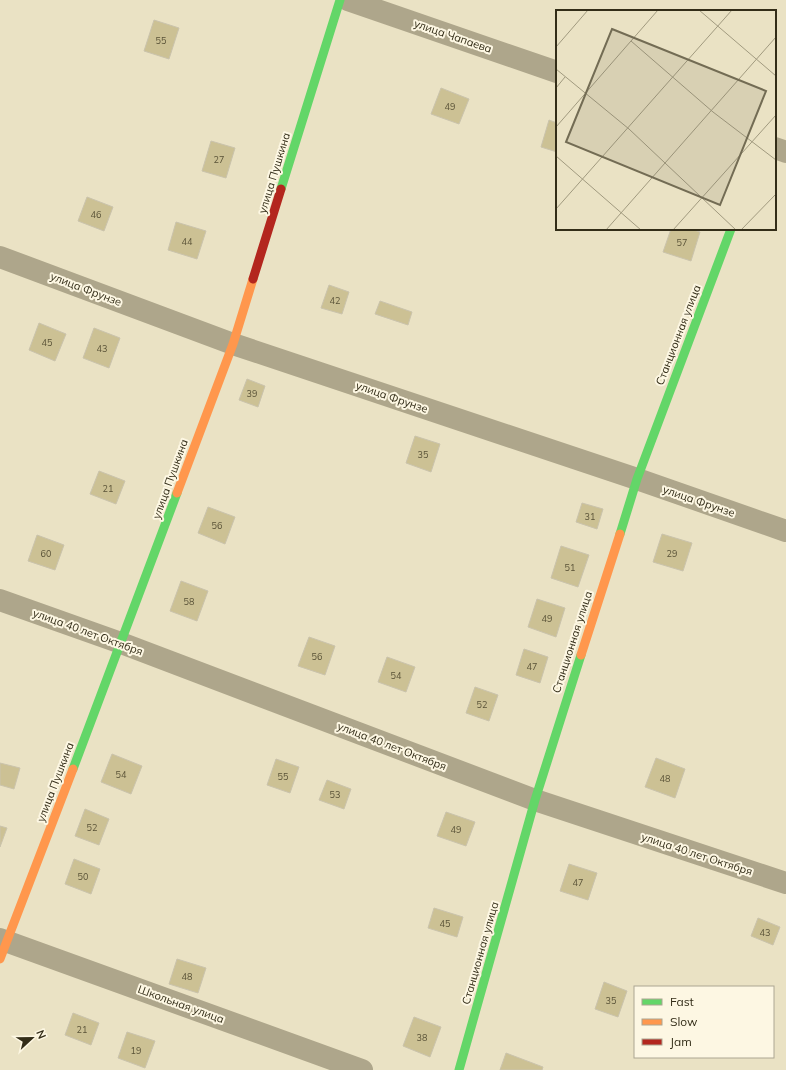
<svg xmlns="http://www.w3.org/2000/svg" width="786" height="1070" viewBox="0 0 786 1070" font-family="Mulish,sans-serif">
	<rect width="100%" height="100%" fill="#eae2c4"/>
	<path fill="#ccc194" stroke="#cac3ac" d="M154,20L179,28L169,59L144,51Z
		M441,88L469,99L459,124L431,114Z
		M549,120L557,123V152L541,147Z
		M211,141L235,148L226,178L202,171Z
		M87,197L113,207L104,231L78,221Z
		M176,222L206,231L197,259L168,250Z
		M671,229H691L700,232L691,261L663,252Z
		M329,285L349,292L342,314L321,308Z
		M380,301L412,312L408,325L375,314Z
		M39,323L66,334L55,361L29,350Z
		M94,328L120,338L109,368L83,358Z
		M247,379L265,386L258,407L239,400Z
		M415,436L440,444L431,472L406,463Z
		M99,471L125,481L116,504L90,494Z
		M582,503L603,509L597,529L576,522Z
		M208,507L235,517L225,544L198,533Z
		M662,534L692,543L683,571L653,562Z
		M37,535L64,545L55,570L28,561Z
		M561,546L589,555L578,587L551,578Z
		M181,581L208,591L197,621L170,611Z
		M537,599L565,608L556,637L528,627Z
		M309,637L335,646L325,675L298,666Z
		M524,649L548,657L540,683L516,675Z
		M387,657L415,667L406,692L378,682Z
		M475,687L498,695L489,721L466,713Z
		M112,754L142,766L131,794L101,782Z
		M656,758L685,769L675,798L645,787Z
		M276,759L299,767L290,793L267,785Z
		M0,763L20,768L14,789L0,785Z
		M327,780L351,789L344,809L319,800Z
		M85,809L109,819L99,845L75,836Z
		M446,812L475,822L466,846L437,836Z
		M0,826L7,828L0,847Z
		M74,859L100,869L91,894L65,884Z
		M569,864L597,873L588,900L560,891Z
		M434,908L463,917L457,937L428,928Z
		M758,918L780,927L773,945L751,936Z
		M177,959L206,968L198,993L169,984Z
		M604,982L627,991L618,1017L595,1009Z
		M73,1013L99,1023L91,1045L65,1035Z
		M414,1017L441,1027L430,1057L403,1046Z
		M127,1032L155,1041L145,1068L118,1058Z
		M506,1053L543,1067L542,1070H500Z"/>
	<g fill="none" stroke-linecap="round" stroke-linejoin="round">
		<path stroke="#aea68b" stroke-width="22" d="M348,0L557,72
			M775,148L786,152
			M0,257L233,344L637,479L786,531
			M0,600L121,643L535,800L786,883
			M0,939L362,1070"/>
		<path stroke="#63d668" stroke-width="9" d="M281,189L340,0
			M620,534L637,479L731,229
			M73,769L177,493
			M459,1070L535,800L581,655"/>
		<path stroke="#ff974d" stroke-width="9" d="M177,493L233,344L253,279
			M581,655L620,534
			M0,959L73,769"/>
		<path stroke="#b3261e" stroke-width="9" d="M253,279L281,189"/>
	</g>
	<g text-anchor="middle" dominant-baseline="central" stroke-width="4" stroke-linejoin="round" paint-order="stroke">
		<g font-size="9" fill="#595237">
			<text x="161" y="40">55</text>
			<text x="450" y="106">49</text>
			<text x="219" y="159">27</text>
			<text x="96" y="214">46</text>
			<text x="187" y="241">44</text>
			<text x="682" y="242">57</text>
			<text x="335" y="300">42</text>
			<text x="47" y="342">45</text>
			<text x="102" y="348">43</text>
			<text x="252" y="393">39</text>
			<text x="423" y="454">35</text>
			<text x="108" y="488">21</text>
			<text x="590" y="516">31</text>
			<text x="217" y="525">56</text>
			<text x="46" y="553">60</text>
			<text x="672" y="553">29</text>
			<text x="570" y="567">51</text>
			<text x="189" y="601">58</text>
			<text x="547" y="618">49</text>
			<text x="317" y="656">56</text>
			<text x="532" y="666">47</text>
			<text x="396" y="675">54</text>
			<text x="482" y="704">52</text>
			<text x="121" y="774">54</text>
			<text x="283" y="776">55</text>
			<text x="665" y="778">48</text>
			<text x="335" y="794">53</text>
			<text x="92" y="827">52</text>
			<text x="456" y="829">49</text>
			<text x="83" y="876">50</text>
			<text x="578" y="882">47</text>
			<text x="445" y="923">45</text>
			<text x="765" y="932">43</text>
			<text x="187" y="976">48</text>
			<text x="611" y="1000">35</text>
			<text x="82" y="1029">21</text>
			<text x="422" y="1037">38</text>
			<text x="136" y="1050">19</text>
		</g>
		<g font-size="11" fill="#332d18" stroke="#fdf7e3">
			<text transform="translate(453 36) rotate(19)">улица Чапаева</text>
			<text transform="translate(274 173) rotate(-73)">улица Пушкина</text>
			<text transform="translate(86 289) rotate(21)">улица Фрунзе</text>
			<text transform="translate(678 335) rotate(-69)">Станционная улица</text>
			<text transform="translate(392 397) rotate(19)">улица Фрунзе</text>
			<text transform="translate(170 479) rotate(-70)">улица Пушкина</text>
			<text transform="translate(699 501) rotate(19)">улица Фрунзе</text>
			<text transform="translate(88 632) rotate(20)">улица 40 лет Октября</text>
			<text transform="translate(572 642) rotate(-72)">Станционная улица</text>
			<text transform="translate(392 746) rotate(21)">улица 40 лет Октября</text>
			<text transform="translate(55 782) rotate(-69)">улица Пушкина</text>
			<text transform="translate(697 854) rotate(18)">улица 40 лет Октября</text>
			<text transform="translate(480 953) rotate(-74)">Станционная улица</text>
			<text transform="translate(181 1004) rotate(20)">Школьная улица</text>
		</g>
	</g>
	<g transform="translate(556 10)">
		<rect width="220" height="220" fill="#eae2c4"/>
		<path fill="none" stroke="#a19a7f" stroke-width="1" d="M143,0L220,66M75,31L157,102L220,150M0,37L32,0M0,59L73,119L180,220M0,78L9,67M0,117L102,0M0,146L85,220M0,199L176,0M50,220L220,27M117,220L220,105M185,220L220,184"/>
		<path fill="#736c54" fill-opacity="0.15" stroke="#736c54" stroke-width="2" d="M56,19L210,81L164,195L10,132Z"/>
		<rect width="220" height="220" fill="none" stroke="#332d18" stroke-width="2"/>
	</g>
	<rect x="634" y="986" width="140" height="72" fill="#fdf7e3" stroke="#aca692"/>
	<rect x="642" y="999" width="20" height="6" fill="#63d668" stroke="#aca692"/>
	<text x="670" y="1006" font-size="12" fill="#332d18">Fast</text>
	<rect x="642" y="1019" width="20" height="6" fill="#ff974d" stroke="#aca692"/>
	<text x="670" y="1026" font-size="12" fill="#332d18">Slow</text>
	<rect x="642" y="1039" width="20" height="6" fill="#b3261e" stroke="#aca692"/>
	<text x="670" y="1046" font-size="12" fill="#332d18">Jam</text>
	<g transform="translate(32 1038) rotate(68)" stroke="#fdf7e3" stroke-width="3" paint-order="stroke">
	<path d="M0-3L7 15L0 10L-7 15Z" fill="#332d18"/>
	<text y="-6" font-size="11" font-weight="bold" text-anchor="middle" fill="#332d18">N</text>
	</g>
</svg>
